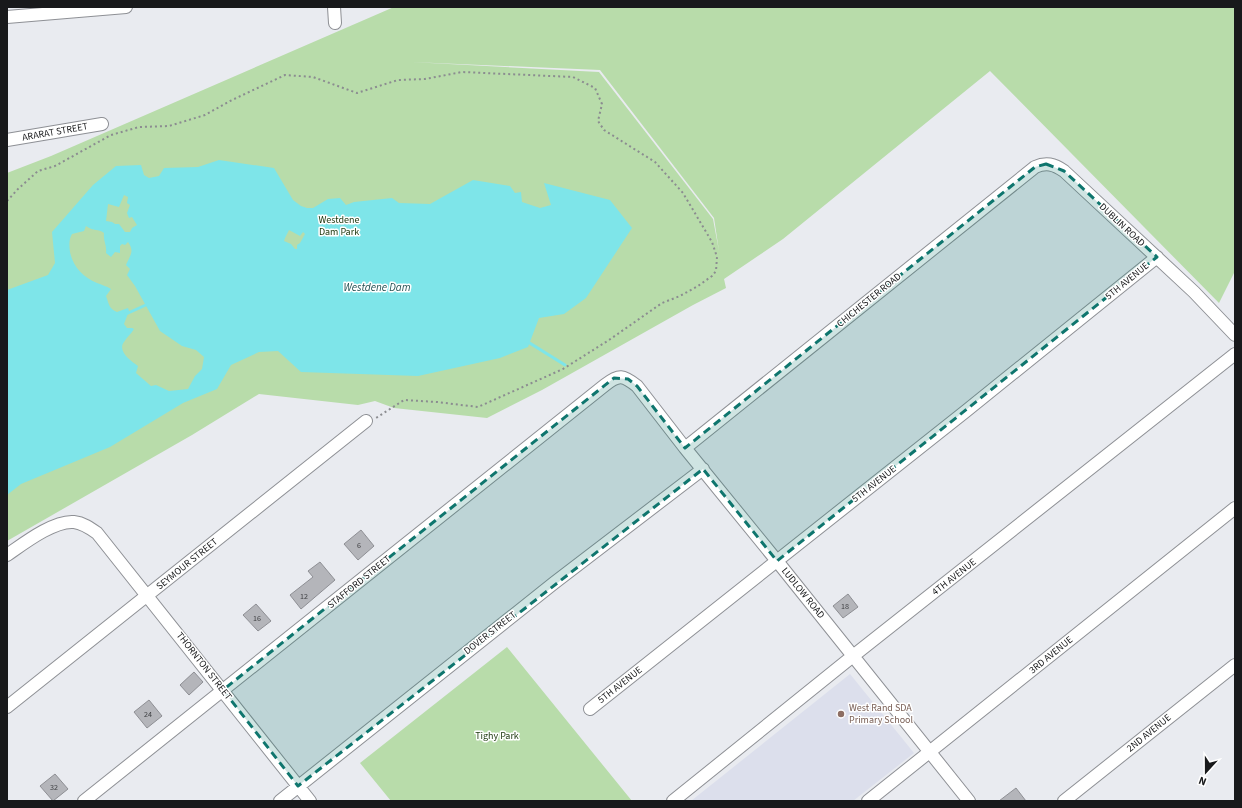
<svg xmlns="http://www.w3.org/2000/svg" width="1242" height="808" viewBox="0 0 1242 808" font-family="'Source Sans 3',sans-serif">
	<rect width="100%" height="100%" fill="#e9ebf0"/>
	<path fill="#dcdfec" d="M850,674L914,753L853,801H691Z"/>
	<path fill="#b8dcaa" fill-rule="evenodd" d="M394,7H1235V271L1219,303L990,71L783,239L724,279L726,288L693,305L542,390L487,418L394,408L375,401L358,405L259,394L192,435L7,541V173L51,156ZM411,62L600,70L714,218L719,251L713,219L599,72Z
		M507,647L632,801H391L360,763Z"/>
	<path fill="#7ee5e9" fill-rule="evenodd" d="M219,160L274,168L293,200L301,206L307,208H313L328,199L340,198L346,205L354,202L392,198L399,203L430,204L473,180L510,186L515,193L521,192L522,202L540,208L551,205L544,183L610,200L632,228L586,298L564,314L539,318L528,347L500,358L418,376L301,372L278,351L259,352L231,365L217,389L183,403L110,447L21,484L7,495V290L48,275L55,263L52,232L93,185L116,166L141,165L144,175L149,178L159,176L164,168L198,167ZM124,195L128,197L127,203L130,205L127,213L129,218L132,217L137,225L132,228L130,232H125L119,224H115L112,222L106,221L108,204L119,207ZM86,226C94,232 98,228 104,233C103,241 107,245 106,253L111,257L115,252L120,253V246L122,244L125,245L128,242C135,252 130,255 126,265L130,269L127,275L135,286L160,331L182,346L196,350L204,357L202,369L195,376L188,389L169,391L156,385L151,386L136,373L138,366C131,361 117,351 124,342C127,337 131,334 134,329L132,328H127L124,324L129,311L128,308L117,312C109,309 109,304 106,296L111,289C106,286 102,285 97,283C83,277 73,267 70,252C69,245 69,239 72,234L84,231ZM289,230L300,236L303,232L305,234L300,243L297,245V249H295L291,244L284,241L285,238Z"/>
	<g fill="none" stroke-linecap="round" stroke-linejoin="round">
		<path stroke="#7ee5e9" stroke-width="3" d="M126,314L148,304
			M528,342L565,365"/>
	</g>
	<path fill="#b4b5ba" stroke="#8e8f94" d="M361,530L374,546L358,560L344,544Z
		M320,562L335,580L301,609L290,595L313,577L308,571Z
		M848,594L858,607L843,618L833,606Z
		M256,604L271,621L258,631L243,615Z
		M194,672L203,682L189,695L180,685Z
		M149,700L162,716L147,728L134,712Z
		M55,774L68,789L53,801L40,786Z
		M1016,788L1026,801H999Z"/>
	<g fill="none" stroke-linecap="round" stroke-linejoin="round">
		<defs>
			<path id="minor" d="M334,7L335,23
				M7,17L126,7
				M7,140L102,124
				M685,448L1035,167C1046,162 1054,164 1064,171L1194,292L1235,335
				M7,555C23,544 54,520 74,522C83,523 90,528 97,533L310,801
				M7,707L366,421
				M590,709L966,411L1157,257
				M84,801L605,385C619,374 623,375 637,386L685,448L777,561L969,801
				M280,801L554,583L703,469
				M673,801L853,656L1235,354
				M868,801L1235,508
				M1064,801L1235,665"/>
		</defs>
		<use href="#minor" stroke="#8e9095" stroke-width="14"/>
		<path stroke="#8b8c90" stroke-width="2" stroke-dasharray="2 3" stroke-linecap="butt" d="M7,201L18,189L38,171L55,166L111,135L139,127L169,126L205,115L230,101L285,75L313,77L357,93L398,80L425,79L462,72L573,77L595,88L602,104L598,121L604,130L655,162L683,193L712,242L717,257L716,271L712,276L698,286L680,296L662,303L609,340L563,369L478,407L437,402L404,400L376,418"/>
		<use href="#minor" stroke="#fff" stroke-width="12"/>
	</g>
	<path fill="#0f766e" fill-opacity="0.2" stroke="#0f766e" stroke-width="3" stroke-dasharray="8 5" stroke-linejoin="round" d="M1046,164L1064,171L1157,257L777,561L703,469L298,786L223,690L614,378L628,379L637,386L685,448L1035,167Z"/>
	<circle fill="#8d6e63" stroke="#fff" stroke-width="1.5" cx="841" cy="714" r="4"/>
	<g text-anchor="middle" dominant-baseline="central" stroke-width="3" stroke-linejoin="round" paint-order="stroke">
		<g font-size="8" fill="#3f4043">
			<text x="359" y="545">6</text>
			<text x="304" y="596">12</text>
			<text x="845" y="606">18</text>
			<text x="257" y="618">16</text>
			<text x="148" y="714">24</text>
			<text x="54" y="787">32</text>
		</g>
		<g font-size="10" fill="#18191b" stroke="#fff">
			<text transform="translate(55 132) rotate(-10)">ARARAT STREET</text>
			<text transform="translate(1122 225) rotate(43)">DUBLIN ROAD</text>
			<text transform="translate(1127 281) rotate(-39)">5TH AVENUE</text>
			<text transform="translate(869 300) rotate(-39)">CHICHESTER ROAD</text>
			<text transform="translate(874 484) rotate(-38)">5TH AVENUE</text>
			<text transform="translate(187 564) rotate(-39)">SEYMOUR STREET</text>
			<text transform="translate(954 577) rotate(-38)">4TH AVENUE</text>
			<text transform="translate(359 582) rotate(-39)">STAFFORD STREET</text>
			<text transform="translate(803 593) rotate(51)">LUDLOW ROAD</text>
			<text transform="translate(490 633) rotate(-38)">DOVER STREET</text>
			<text transform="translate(1051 655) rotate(-39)">3RD AVENUE</text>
			<text transform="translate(204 666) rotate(52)">THORNTON STREET</text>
			<text transform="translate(620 685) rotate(-38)">5TH AVENUE</text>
			<text transform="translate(1149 733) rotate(-39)">2ND AVENUE</text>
		</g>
		<g font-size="10" fill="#1a360b" stroke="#fff">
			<text x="339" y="220">Westdene<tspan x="339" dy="12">Dam Park</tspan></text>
			<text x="497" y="736">Tighy Park</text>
		</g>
		<g font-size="10" fill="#785e54" stroke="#fff" text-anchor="start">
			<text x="849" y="708">West Rand SDA<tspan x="849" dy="12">Primary School</tspan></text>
		</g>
		<g font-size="11" font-style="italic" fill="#245254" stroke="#fff">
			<text x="377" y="287">Westdene Dam</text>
		</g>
	</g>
	<rect width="1242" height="808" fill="none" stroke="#18191b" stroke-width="16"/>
	<g transform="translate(1206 772) rotate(201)" stroke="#ffffff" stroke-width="3" paint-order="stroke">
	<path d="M0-3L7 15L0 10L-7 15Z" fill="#18191b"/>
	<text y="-6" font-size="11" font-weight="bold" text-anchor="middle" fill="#18191b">N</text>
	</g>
</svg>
